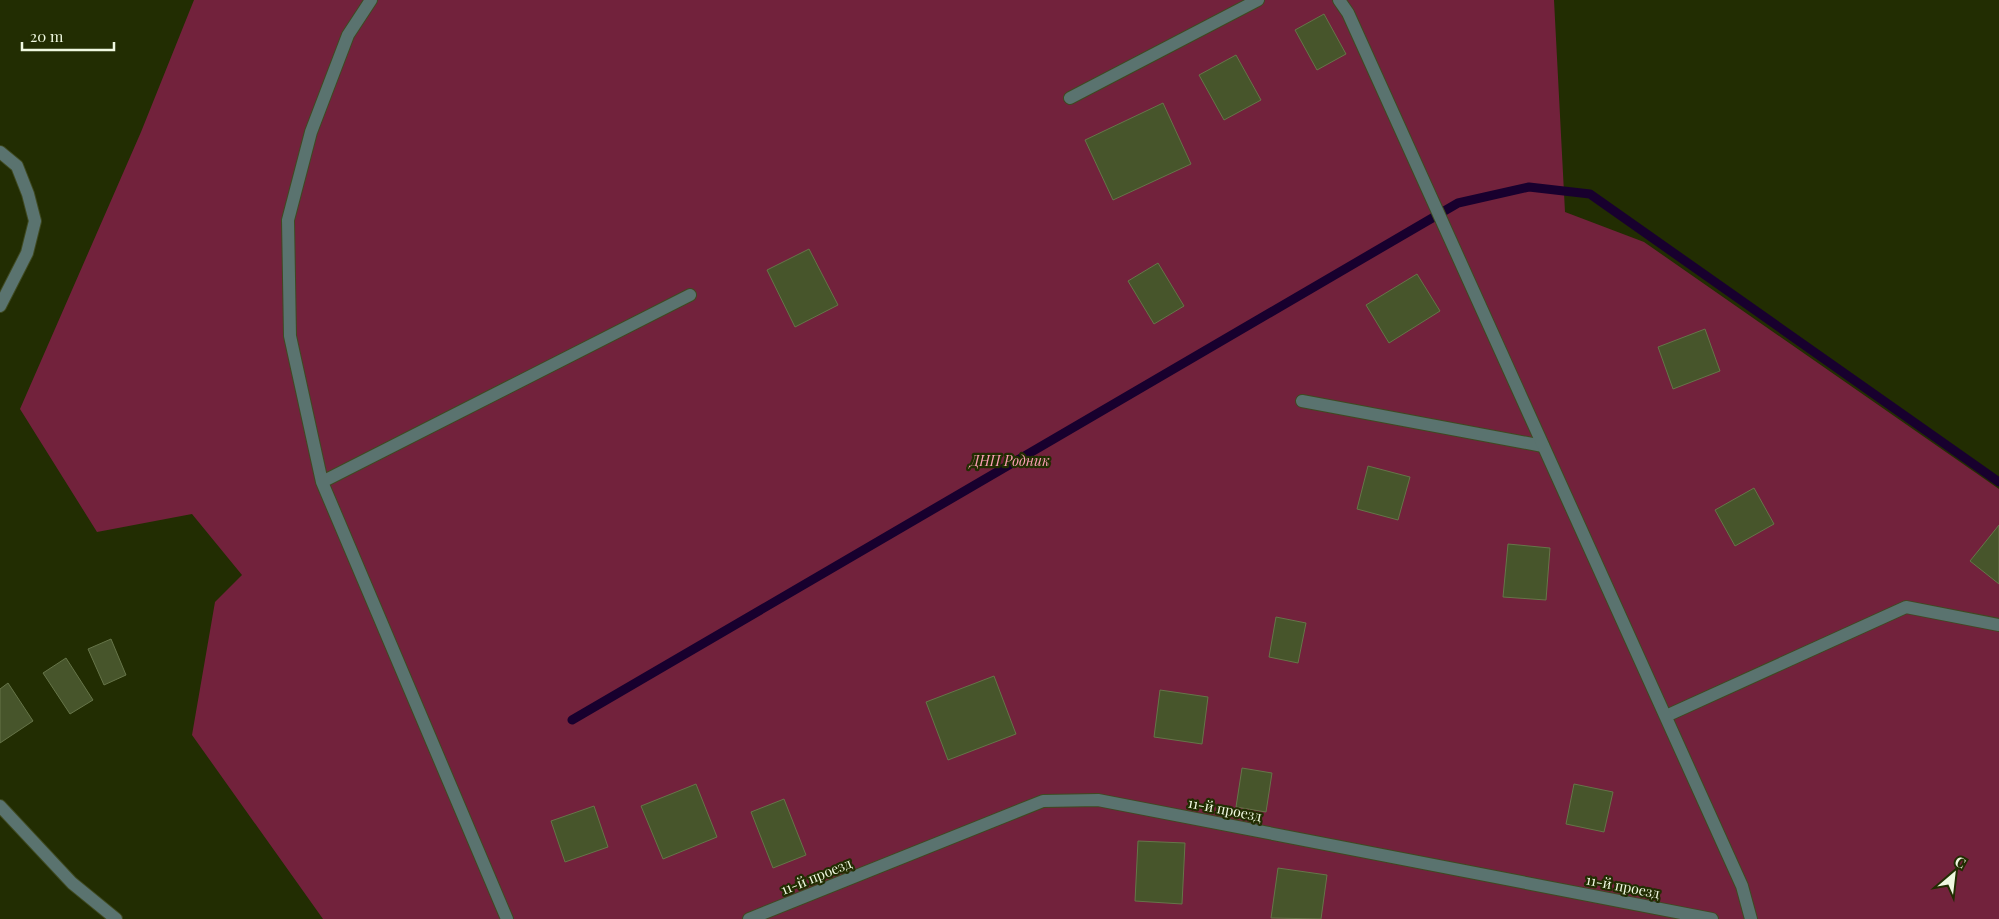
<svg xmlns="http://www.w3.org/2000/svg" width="1999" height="919" viewBox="0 0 1999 919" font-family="'Playfair Display',serif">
	<rect width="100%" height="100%" fill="#222d02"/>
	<path fill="#72223c" d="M194,0H1554L1565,212L1644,242L1999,489V919H323L192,735L215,602L242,575L192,514L97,532L20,409L141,132Z"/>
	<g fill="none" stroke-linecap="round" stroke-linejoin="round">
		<path stroke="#18002e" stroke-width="9" d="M572,720L1458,203L1529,187L1590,194L1999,482"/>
	</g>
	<path fill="#47552b" stroke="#667549" d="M1324,14L1346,54L1317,70L1295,30Z
		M1236,55L1261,100L1224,120L1199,75Z
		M1163,103L1191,164L1113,200L1085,140Z
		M809,249L838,305L795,327L767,270Z
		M1158,263L1184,306L1154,324L1128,281Z
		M1417,274L1440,311L1389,343L1366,305Z
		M1705,329L1720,371L1673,389L1658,347Z
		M1368,466L1410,477L1398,520L1357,509Z
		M1754,488L1774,524L1735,546L1715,510Z
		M1999,525V584L1970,561Z
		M1508,544L1550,548L1546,600L1503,597Z
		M1276,617L1306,623L1298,663L1269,657Z
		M111,639L126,675L104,685L88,649Z
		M66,658L93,700L70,714L43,673Z
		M994,676L1016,734L948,760L926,702Z
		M8,683L33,721L0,743V689Z
		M1160,690L1208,697L1202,744L1154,737Z
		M1242,768L1272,773L1266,812L1236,807Z
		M696,784L717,837L663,859L641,806Z
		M1574,784L1613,792L1604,832L1566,824Z
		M784,799L806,855L773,868L751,812Z
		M594,806L608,847L565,862L551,821Z
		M1138,841L1185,843L1182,904L1135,901Z
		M1278,868L1327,875L1321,919L1271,918Z"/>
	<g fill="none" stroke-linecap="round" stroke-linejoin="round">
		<defs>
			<path id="service" d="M1302,401L1543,446
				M1666,716L1906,607L1999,625"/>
			<path id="minor" d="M371,0L348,35L311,132L288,220L290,336L322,482L507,919
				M1339,0L1348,13L1742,886L1751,919
				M1070,98L1258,0
				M0,152L17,166L28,194L35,221L27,253L0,306
				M322,482L690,295
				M0,806L72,883L116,919
				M749,919L1043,801L1098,800L1712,919"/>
		</defs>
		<use href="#service" stroke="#3f4a21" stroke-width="14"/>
		<use href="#minor" stroke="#3f4a21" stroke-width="14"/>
		<use href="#service" stroke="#5a736f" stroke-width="12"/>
		<use href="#minor" stroke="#5a736f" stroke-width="12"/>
	</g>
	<g text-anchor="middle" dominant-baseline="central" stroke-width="4.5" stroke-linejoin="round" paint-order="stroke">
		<g font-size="14" font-style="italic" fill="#fda0b6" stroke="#222d02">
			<text x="1010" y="460">ДНП Родник</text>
		</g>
		<g font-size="14" fill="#f0f9e1" stroke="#222d02">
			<text transform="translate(1225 809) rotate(11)">11-й проезд</text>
			<text transform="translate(816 876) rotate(-22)">11-й проезд</text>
			<text transform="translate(1623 886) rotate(11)">11-й проезд</text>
		</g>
	</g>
	<g transform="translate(1954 874) rotate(28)" stroke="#222d02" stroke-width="4" paint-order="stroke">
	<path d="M0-4L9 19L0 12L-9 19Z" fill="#f0f9e1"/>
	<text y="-8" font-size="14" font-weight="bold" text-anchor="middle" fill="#f0f9e1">С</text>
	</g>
	<path d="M22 42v8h92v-8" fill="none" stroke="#f0f9e1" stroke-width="2.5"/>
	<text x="30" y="42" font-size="15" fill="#f0f9e1" stroke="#222d02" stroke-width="4" paint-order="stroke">20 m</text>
</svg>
